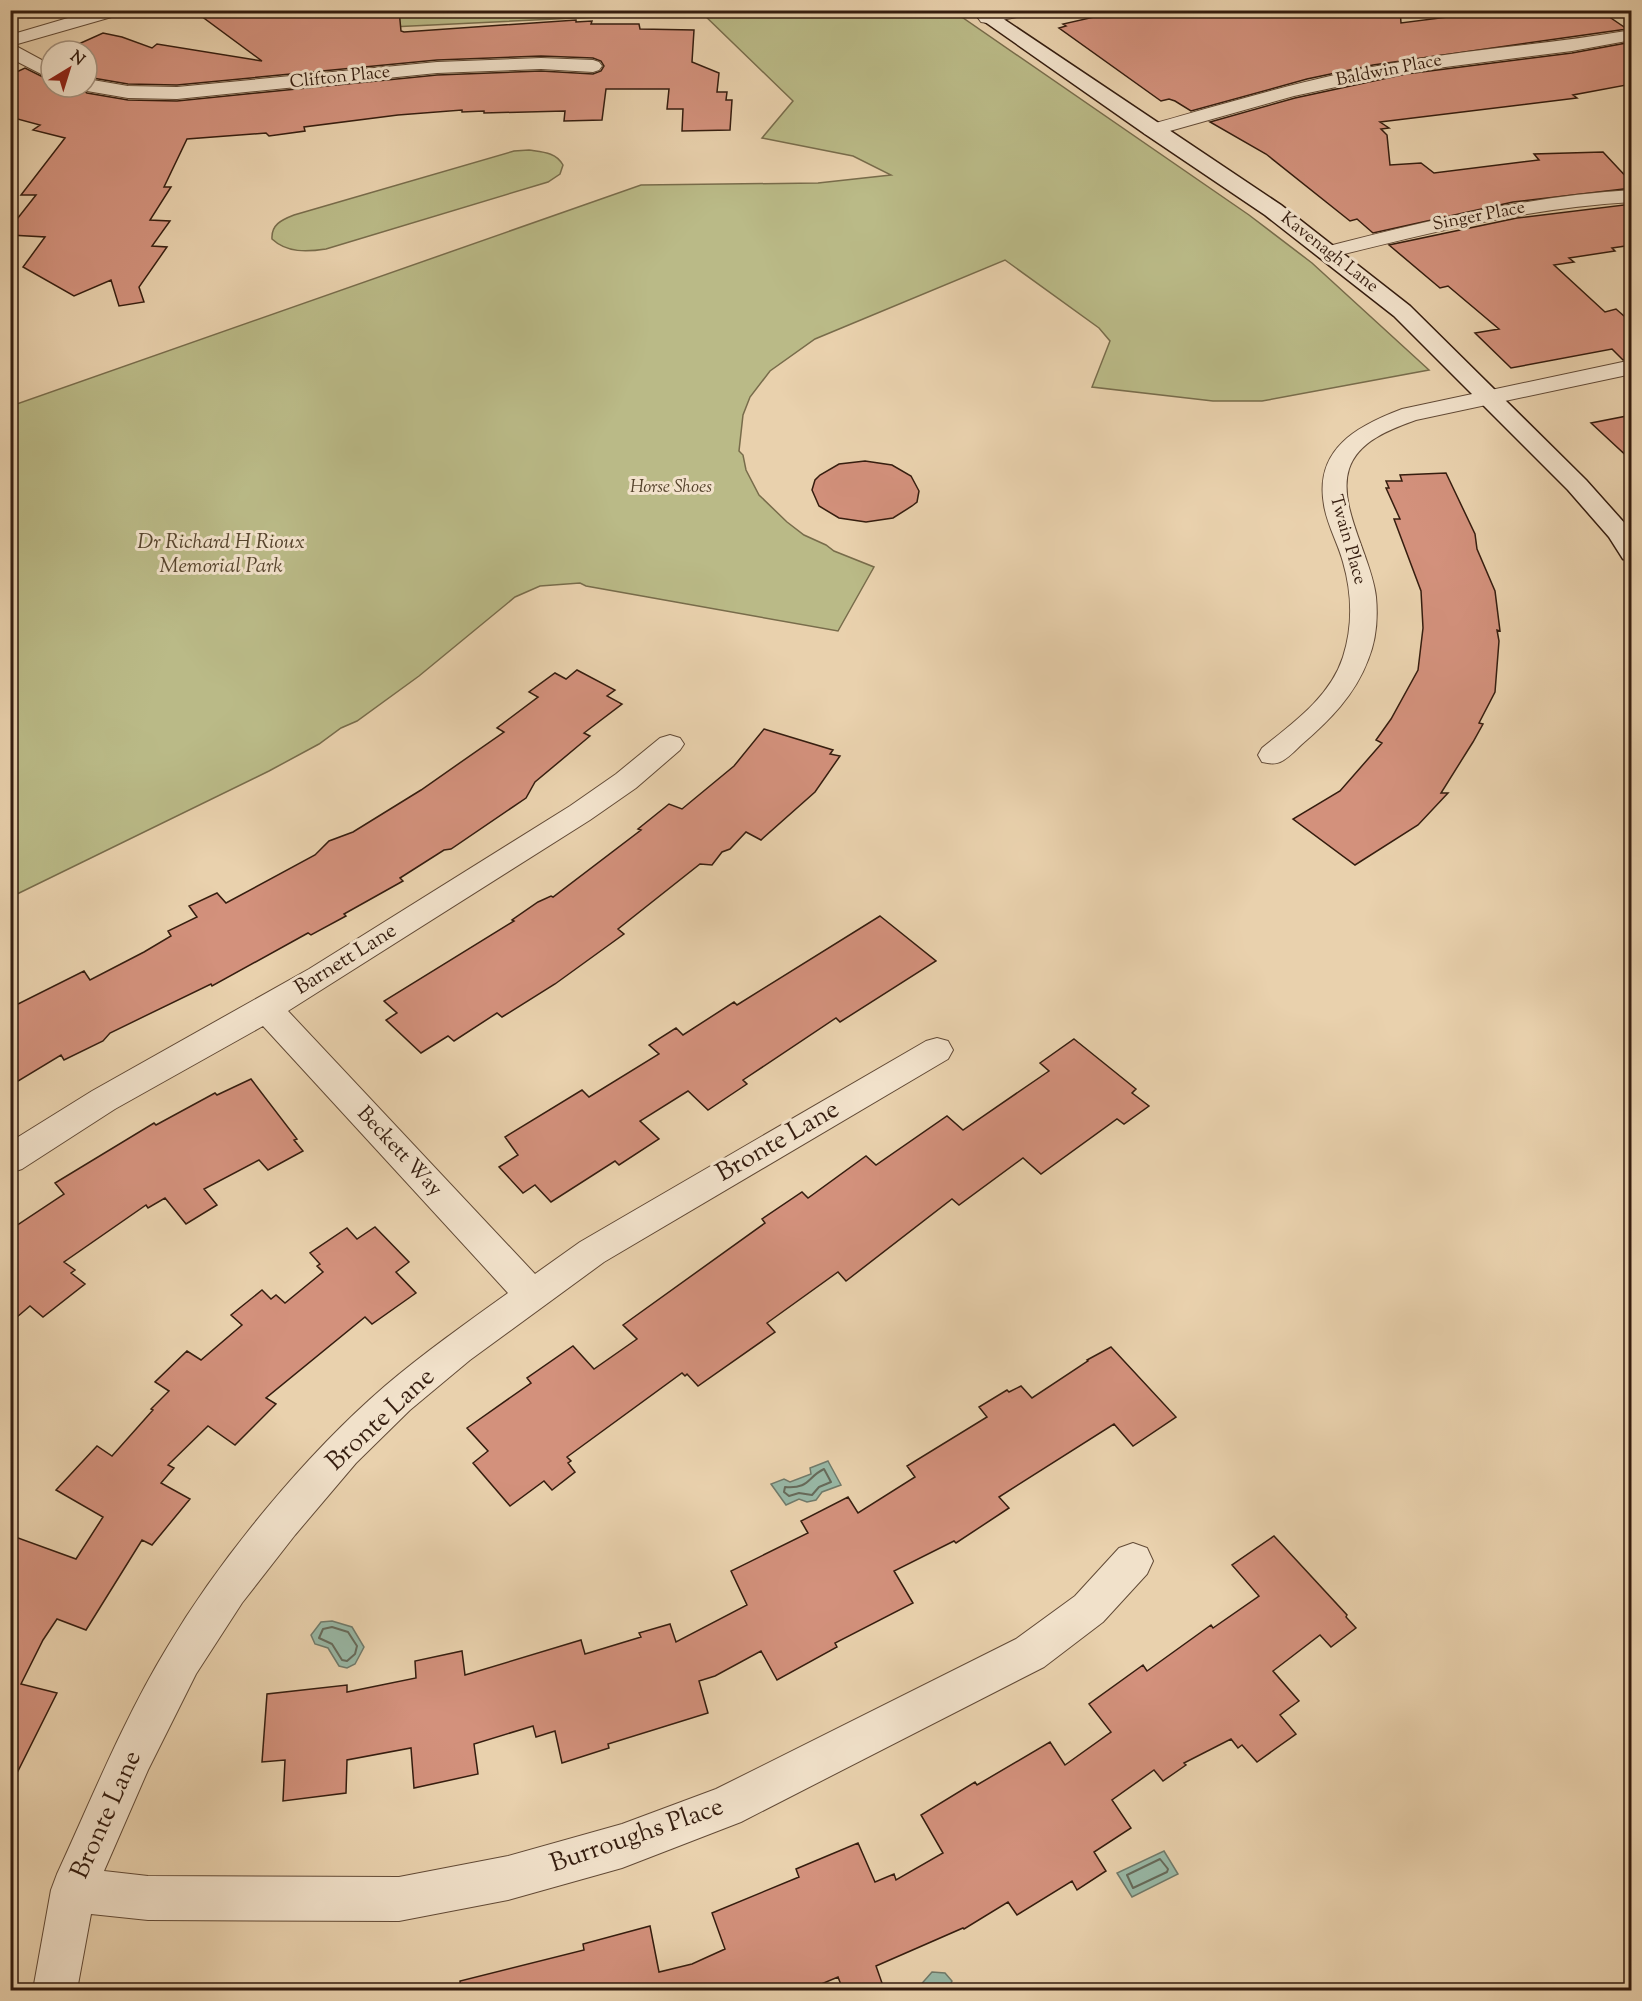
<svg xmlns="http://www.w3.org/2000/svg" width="1642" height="2001" viewBox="0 0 1642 2001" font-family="'Sorts Mill Goudy',serif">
	<rect width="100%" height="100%" fill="#e9d1ad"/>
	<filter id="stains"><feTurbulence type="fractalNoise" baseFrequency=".00333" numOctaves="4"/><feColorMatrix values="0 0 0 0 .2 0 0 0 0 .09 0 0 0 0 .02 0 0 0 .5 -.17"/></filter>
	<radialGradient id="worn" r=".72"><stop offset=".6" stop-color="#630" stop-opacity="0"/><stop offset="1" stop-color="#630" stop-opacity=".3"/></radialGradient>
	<path fill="#baba87" stroke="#786c4b" stroke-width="1.5" d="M347,10L953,11L1249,215L1312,263L1429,370L1262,401H1213L1092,387L1110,341L1099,328L1005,260L815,339L770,371L750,397L743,415L739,451L743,455L746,470L759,495L787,522L804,535L826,545L834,551L874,567L838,631L586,586L580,583L540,586L515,597L419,676L357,721L341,728L319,744L269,771L11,897V406L641,185L818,183L891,175L853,156L762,138L793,101L701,12L266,33Z
		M529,150C542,152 556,152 563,165L560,174L548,182L326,249C307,252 287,253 272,239C271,225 281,220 294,215L514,151Z"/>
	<path fill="#98b8a6" stroke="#707a6a" stroke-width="1.5" d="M828,1461L841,1485L822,1492L816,1500L807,1502L799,1499L786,1505L771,1484L784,1479L790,1482L811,1474L810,1468Z
		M332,1621L352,1627L364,1647L355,1664L347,1668L339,1666L328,1648L315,1644L311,1635L321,1622Z
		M1164,1851L1178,1874L1132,1897L1117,1873Z
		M932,1972L945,1973L952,1981L947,1990H906L908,1988L917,1989Z"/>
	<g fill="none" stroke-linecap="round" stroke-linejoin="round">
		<path stroke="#666a5a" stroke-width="2" d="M824,1469L831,1482L819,1487L812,1495L799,1493L789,1496L784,1492L785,1487C810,1489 807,1477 824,1469Z
			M332,1627L348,1632L357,1646L355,1654L347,1661L342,1660L332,1644L319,1638L323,1629Z
			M1160,1859L1168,1869L1167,1872L1133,1888L1127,1875Z"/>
	</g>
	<path fill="#d3917c" stroke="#351d0f" stroke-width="1.5" d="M193,10H399L401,31L404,32L576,20V22L592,21L591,24H639L640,29L694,30L692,62L719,73L717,92H727L726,100H732L730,130L682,131L683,109H667L669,89H606L602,120L564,121L565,111L484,113V111L462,112V110L398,115L304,127L305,131L269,136L266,133L187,139L164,187H171L150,220L170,221L152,246L167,247L139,287L144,302L119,306L111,280L74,296L23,267L45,237L10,235V228L36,195H21L65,138L33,130L40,125L10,117V75L25,68L51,81V87H77L87,93L128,100L177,101L437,75L541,71L593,74L601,71L604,66L601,61L593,58L541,56L437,60L177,85L128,84L87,77V51H63L103,33L122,37L152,48L157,44L262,61Z
		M1125,10H1400L1401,23L1503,10H1599L1627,29L1373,65L1307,79L1191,111L1175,101L1169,99L1161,101L1059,28L1066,26L1063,24Z
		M1632,42V84L1573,95L1577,98L1380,122L1389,128L1381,129L1387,135L1390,165L1421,163L1434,173L1539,160L1534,154L1603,152L1632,183V188L1513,202L1373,233L1357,219L1350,221L1266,154L1210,122L1295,98L1406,74L1572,53Z
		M1632,204V245L1612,248L1615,251L1569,258L1574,262L1554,265L1605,312L1616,309L1632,323V358L1623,360L1612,349L1511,368L1475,333L1499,329L1448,286L1440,288L1389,245L1517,218Z
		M1632,415V461L1591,423Z
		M865,461L892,465L911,476L919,491L917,502L912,506L893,518L866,522L839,518L819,506L812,490L815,480L820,475L839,464Z
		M1446,473L1475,534L1477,549L1495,591L1500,631L1497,630L1499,641L1495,692L1479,723L1483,724L1473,742L1441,793H1448L1418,825L1355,865L1293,819L1340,791L1382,743L1376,740L1391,719L1418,670L1423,628L1421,591L1394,519H1400L1386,488H1389L1386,481H1402L1400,475Z
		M577,670L615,690L607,696L622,704L584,733L590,736L535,782L526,798L451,849L444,850L400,878L403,881L344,914L346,916L311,935L308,933L212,986L211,984L110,1033L103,1041L64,1060L61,1055L10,1086V1008L84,971L90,980L144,952L171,936L168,931L197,917L189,906L217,893L226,903L315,855L329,841L353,832L421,790L504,732L497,728L538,697L529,692L555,673L566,679Z
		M764,729L833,750L830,754L840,756L815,792L761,840L746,832L730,849L722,852L712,865L700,864L618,929L624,934L555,984L502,1017L497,1013L454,1041L448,1036L421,1053L386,1020L397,1013L384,1001L514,921L512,920L538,902L551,896L553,897L641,830L638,829L669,804L682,809L734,766Z
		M880,916L936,961L840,1022L836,1018L743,1080L747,1084L708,1110L688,1091L640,1121L659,1139L619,1165L615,1161L551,1202L535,1185L523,1193L499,1167L518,1155L505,1137L582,1090L589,1097L659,1054L649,1045L676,1028L683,1035L734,1002L737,1005Z
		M1074,1039L1136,1089L1132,1093L1149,1106L1124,1124L1117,1119L1041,1174L1023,1158L959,1205L952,1199L846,1281L838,1272L767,1323L775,1332L698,1386L687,1374L685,1376L682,1373L567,1457L571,1461L568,1463L575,1472L552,1490L544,1481L510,1506L473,1463L488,1451L467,1428L531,1383L527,1378L573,1346L594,1369L637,1339L623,1325L765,1223L762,1219L802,1192L808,1198L866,1156L876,1165L947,1116L963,1130L1049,1071L1040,1063Z
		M251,1079L297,1139L294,1140L303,1151L268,1170L259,1160L204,1189L217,1205L186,1224L165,1198L148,1208L146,1205L64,1262L75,1270L71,1273L85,1284L43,1317L30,1306L10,1323V1230L64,1194L55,1183L154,1123L156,1125L215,1093L217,1095Z
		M375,1227L409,1262L396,1272L416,1293L372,1324L365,1317L266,1398L276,1404L235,1445L208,1426L168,1465L174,1468L161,1483L190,1499L152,1545L142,1540L86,1630L57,1619L43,1640L21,1684L57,1693L10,1787V1535L76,1559L103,1517L56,1490L97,1446L112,1456L153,1410L151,1409L169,1391L155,1382L187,1351L201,1360L242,1325L231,1315L262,1290L271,1299L276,1295L285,1303L323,1272L317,1266L320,1264L310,1253L347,1228L357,1239Z
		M1111,1347L1176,1417L1133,1446L1114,1424L999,1497L1009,1508L956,1543L954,1541L894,1571L913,1603L835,1643L837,1647L777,1680L761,1651L715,1676L699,1681L708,1713L608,1744L609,1748L562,1763L555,1731L536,1737L533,1726L474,1744L478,1774L414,1788L411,1748L347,1760L346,1793L283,1801L285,1760L262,1762L267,1694L347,1685V1692L416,1678L415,1661L462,1651L465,1675L581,1640L585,1654L641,1637L639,1633L670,1624L676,1642L747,1605L731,1571L808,1533L801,1521L848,1497L858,1513L915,1477L907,1466L987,1417L979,1407L1007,1390L1009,1392L1021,1386L1032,1398L1088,1361L1087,1360Z
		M1274,1536L1347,1615L1346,1617L1356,1628L1331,1647L1320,1635L1273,1671L1299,1701L1280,1715L1296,1734L1257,1762L1242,1745L1238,1748L1231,1739L1184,1763L1186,1765L1163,1781L1154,1770L1112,1800L1131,1828L1094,1852L1106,1871L1077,1890L1072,1881L1017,1915L1008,1902L964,1929L963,1928L876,1966L882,1983L865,1990H843L838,1977L807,1990H461L460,1981L584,1950L583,1944L650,1926L659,1972L692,1964L725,1949L712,1913L799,1877L796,1869L858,1843L875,1882L894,1874L896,1880L943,1853L921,1815L975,1782L977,1785L1050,1742L1065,1765L1111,1732L1089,1704L1143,1665L1147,1671L1211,1625L1213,1628L1259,1596L1232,1565Z"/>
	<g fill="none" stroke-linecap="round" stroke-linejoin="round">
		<defs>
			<path id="minor" d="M95,10H124L122,14L14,45L51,65V79L10,58V35Z
				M998,10H1034L1032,14L987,23L981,22L978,18L981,14Z
				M1632,30V40L1572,51L1406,72L1294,96L1152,136L1145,134L1142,130L1145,126C1231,102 1318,75 1406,61C1481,48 1557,43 1632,30Z
				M541,58L593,60L599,62L602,66L599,70L593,72L541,69L437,73L177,99L128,98L87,91L79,87H87V79L128,86L177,87L437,62Z
				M1632,190V202C1528,208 1428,233 1328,258L1321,256L1318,252L1321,248C1423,222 1526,196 1632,190Z
				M1632,360V374L1416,420C1391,429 1358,441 1349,469C1337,506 1372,558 1376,597C1378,618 1376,641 1368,660C1355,695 1329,721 1301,745C1295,751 1287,759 1280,762C1273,765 1269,763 1262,762L1258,755L1262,748C1293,723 1330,697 1343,657C1353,626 1352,593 1343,562C1338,543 1327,525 1324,505C1314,449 1357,426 1402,409Z
				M670,735L680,738L684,744L680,750L636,788L590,820L288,1011L535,1274L580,1242L926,1041L937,1038L948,1041L953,1050L948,1059L604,1262L470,1360L410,1410L356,1463L295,1535L242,1603L196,1674L148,1770L104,1871L148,1876L399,1877L508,1856L622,1824L716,1789L1016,1639L1075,1596L1119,1548L1133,1543L1147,1548L1153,1561L1147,1574L1103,1622L1044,1667L741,1822L622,1868L508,1900L399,1921L148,1920L91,1914L77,1990H33L51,1890L57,1874C92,1798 124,1718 168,1646C221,1557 306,1454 385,1386C424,1353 466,1323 508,1293L263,1026L115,1109L22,1169L10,1173V1142L92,1091L309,969L570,806L616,774L660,738Z"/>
			<path id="secondary" d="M968,10H990L1281,205L1410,306L1586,480L1628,527L1632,532V561L1623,559L1609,537L1568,490L1394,316L1265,215L1145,134Z"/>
		</defs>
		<use href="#minor" stroke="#624a36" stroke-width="2"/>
		<use href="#secondary" stroke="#351d0f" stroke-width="3"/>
		<use href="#minor" fill="#f1e1ca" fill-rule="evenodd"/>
		<use href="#secondary" fill="#f1e1ca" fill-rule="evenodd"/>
	</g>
	<g text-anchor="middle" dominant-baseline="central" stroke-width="6" stroke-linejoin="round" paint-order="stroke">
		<g font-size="18" fill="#351d0f" stroke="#f1e1ca">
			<text transform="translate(1389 71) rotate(-11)">Baldwin Place</text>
			<text transform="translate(340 78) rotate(-6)">Clifton Place</text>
			<text transform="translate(1479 217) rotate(-11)">Singer Place</text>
			<text transform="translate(1329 253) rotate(38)">Kavenagh Lane</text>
			<text transform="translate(1347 540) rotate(74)">Twain Place</text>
		</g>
		<g font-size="18" font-style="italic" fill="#56442d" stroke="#f1e1ca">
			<text x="671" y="488">Horse Shoes</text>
		</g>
		<g font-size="21" font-style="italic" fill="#56442d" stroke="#f1e1ca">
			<text x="221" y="543">Dr Richard H Rioux<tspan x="221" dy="24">Memorial Park</tspan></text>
		</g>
		<g font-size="21" fill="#351d0f" stroke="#f1e1ca">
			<text transform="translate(346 960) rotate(-32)">Barnett Lane</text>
			<text transform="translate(399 1152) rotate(47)">Beckett Way</text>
		</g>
		<g font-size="26" fill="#351d0f" stroke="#f1e1ca">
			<text transform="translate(778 1142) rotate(-30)">Bronte Lane</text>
			<text transform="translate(381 1420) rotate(-43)">Bronte Lane</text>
			<text transform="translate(107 1815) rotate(-66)">Bronte Lane</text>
			<text transform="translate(637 1836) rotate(-19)">Burroughs Place</text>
		</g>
	</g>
	<rect width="1642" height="2001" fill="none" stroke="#e9d1ad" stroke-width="36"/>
	<rect x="12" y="12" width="1618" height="1977" fill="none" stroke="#351d0f" stroke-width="3"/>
	<rect x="18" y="18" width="1606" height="1965" fill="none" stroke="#351d0f" stroke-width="1.5"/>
	<g transform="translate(69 69) rotate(38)"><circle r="28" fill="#f1e1ca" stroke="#a6937f" stroke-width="1.5"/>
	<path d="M0-4.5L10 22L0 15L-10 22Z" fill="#8f2418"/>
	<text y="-9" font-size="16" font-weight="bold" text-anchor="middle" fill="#351d0f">N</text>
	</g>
	<rect width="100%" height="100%" filter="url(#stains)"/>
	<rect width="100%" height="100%" fill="url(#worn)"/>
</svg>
